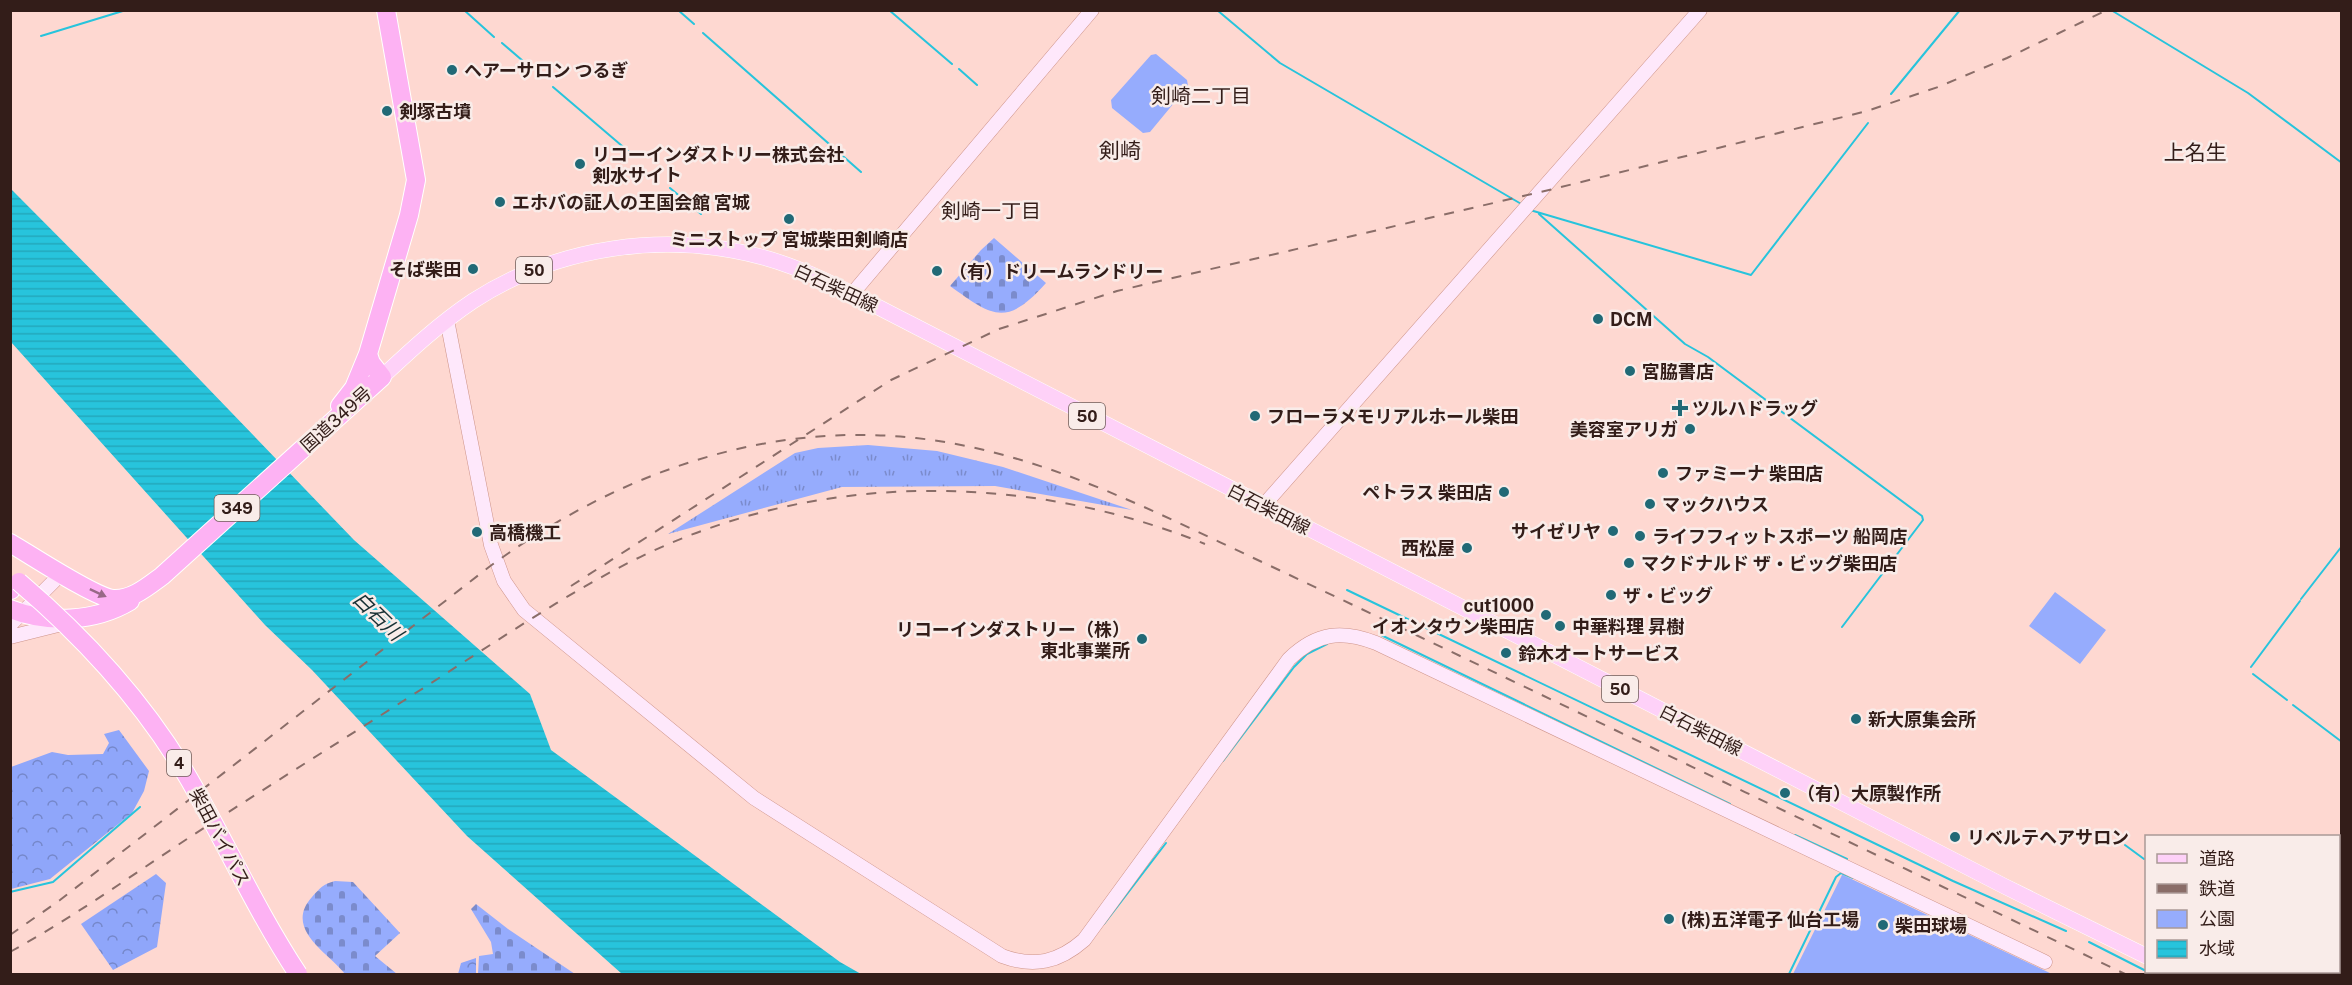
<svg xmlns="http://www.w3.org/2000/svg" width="2352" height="985" viewBox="0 0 2352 985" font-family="'Public Sans','Noto Sans JP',sans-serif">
	<defs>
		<pattern id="grass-tufts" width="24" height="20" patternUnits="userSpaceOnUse" patternTransform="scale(1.5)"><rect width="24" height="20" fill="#96acfd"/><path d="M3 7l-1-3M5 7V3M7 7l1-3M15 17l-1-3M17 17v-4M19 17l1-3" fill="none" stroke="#7b8bcc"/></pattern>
		<pattern id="forest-crowns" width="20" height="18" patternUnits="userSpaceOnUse" patternTransform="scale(1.5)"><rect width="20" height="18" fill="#8fa6fa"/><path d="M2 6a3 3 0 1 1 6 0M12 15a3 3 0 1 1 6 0" fill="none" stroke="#7587ca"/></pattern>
		<pattern id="cemetery-stones" width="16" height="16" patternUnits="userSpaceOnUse" patternTransform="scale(1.5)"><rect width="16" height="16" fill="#96acfd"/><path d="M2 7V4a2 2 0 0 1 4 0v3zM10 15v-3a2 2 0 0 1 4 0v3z" fill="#7b8bcc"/></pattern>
		<pattern id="water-rules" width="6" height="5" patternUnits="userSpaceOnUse" patternTransform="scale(1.5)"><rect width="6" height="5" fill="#27c4dc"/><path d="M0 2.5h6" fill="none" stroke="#23a8bc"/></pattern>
	</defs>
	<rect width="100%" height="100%" fill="#fed8d1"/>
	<path fill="url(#grass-tufts)" d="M868,445L937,451L1003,467L1132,510L995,486L842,487L668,534L795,453L818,448Z"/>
	<path fill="url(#forest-crowns)" d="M119,730L149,771L144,791L132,813L50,879L11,889V767L52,752L68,755L103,754L109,743L104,734Z
		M156,874L166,883L157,947L113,970L81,924Z
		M476,958V974H458L461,963Z"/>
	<path fill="url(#cemetery-stones)" d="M994,238L1046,283C1006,328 992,316 950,286L981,250Z
		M335,881L353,882L400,933L375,956L397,974H345C329,953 283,929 312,897C320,888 323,884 335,881Z
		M476,904L508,929L575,974H478L479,956L493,954L491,942L471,909Z"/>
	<path fill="#96acfd" d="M1156,54L1187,80L1188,86L1150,132L1143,133L1112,108L1111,100L1151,55Z
		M2055,592L2106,630L2080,664L2029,626Z
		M1842,875H1843L2052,974H1793Z"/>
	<path fill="url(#water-rules)" d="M11,189L177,356L354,540L530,694L551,750L840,962L861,974H622L467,836L312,670L265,625L11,342Z"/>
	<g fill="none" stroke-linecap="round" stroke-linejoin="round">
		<path stroke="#27c4dc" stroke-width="2" d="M464,10L494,37
			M678,10L694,24
			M889,10L952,64
			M1217,10L1280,63L1523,205
			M2111,10L2248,93L2342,163
			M703,33L861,172
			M41,36L126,10
			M502,43L523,61
			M959,69L977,85
			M553,87L635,157
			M1891,94L1960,10
			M670,188L701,214
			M1530,210L1751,275L1868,123
			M1539,214L1685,344L1708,357L1922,516L1923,520L1842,627
			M1347,590L1953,881L2066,931
			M2301,599L2342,546
			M1381,635L1730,804
			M2251,667L2300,601
			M2253,674L2287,700
			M2293,705L2342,742
			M1223,761L1294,667L1307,654L1327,644
			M1795,835L1847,859
			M2125,845L2144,859
			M10,892L53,882L140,807
			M1104,924L1166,843
			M2089,942L2152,974
			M2308,972L2315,974
			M1789,974L1836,877L1841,873L1853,878"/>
		<defs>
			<path id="secondary" d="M852,294L1092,10
				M447,320L491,545L504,581L524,610L754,798L1002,956C1034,968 1059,962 1084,940L1289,659C1317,632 1342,630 1376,643L2045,962
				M1263,506L1700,10
				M10,625L62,573
				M10,637L66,623"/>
			<path id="primary" d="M382,377C411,350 440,323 473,301C558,246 665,231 762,257C814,271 863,300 911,324L2004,886L2146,956
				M2183,972L2190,974"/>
			<path id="highway" d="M340,406L354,388L368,354L409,215L416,180L386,10
				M10,543C31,555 94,597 113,599C132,600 147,587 162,576L382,377L371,363L368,354
				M10,589L11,590
				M10,609C48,624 95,622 130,601"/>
		</defs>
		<use href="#secondary" stroke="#ce9489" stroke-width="15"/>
		<use href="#primary" stroke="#fff" stroke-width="16"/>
		<use href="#highway" stroke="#fff" stroke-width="20"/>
		<use href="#secondary" stroke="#fee8fb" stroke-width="14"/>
		<use href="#primary" stroke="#fed1f8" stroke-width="15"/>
		<use href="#highway" stroke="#fdb2f3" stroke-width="18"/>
		<path stroke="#8a6d68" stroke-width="2" stroke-dasharray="10 10" stroke-linecap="butt" d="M571,586L891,380L999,329L1117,291L1549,190L1867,111L1938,87L2007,58L2107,10
			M10,935L60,900L489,567C613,476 760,421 916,438C1022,450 1116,493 1211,538C1279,570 1347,602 1414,634C1651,747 1889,861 2125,974
			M10,952C72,918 131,876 190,837C279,779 370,723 459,665C539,614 619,559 710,528C869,472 1050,481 1205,544"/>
		<defs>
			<path id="highway-bridge" d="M19,582C86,639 144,702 189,779C226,843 257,912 298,974"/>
		</defs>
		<use href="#highway-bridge" stroke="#fff" stroke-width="20" stroke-linecap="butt"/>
		<use href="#highway-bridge" stroke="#fdb2f3" stroke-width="18"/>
	</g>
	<defs><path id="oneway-solid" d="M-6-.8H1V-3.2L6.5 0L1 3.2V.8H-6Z" transform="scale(1.5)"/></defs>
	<use fill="#986886" href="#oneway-solid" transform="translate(98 593) rotate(25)"/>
	<g fill="#216976" stroke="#f9ece9" stroke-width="2">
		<circle cx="452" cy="70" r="6"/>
		<circle cx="387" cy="111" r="6"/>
		<circle cx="580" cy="164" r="6"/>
		<circle cx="500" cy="202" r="6"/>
		<circle cx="789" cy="219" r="6"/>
		<circle cx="473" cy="269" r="6"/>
		<circle cx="937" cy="271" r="6"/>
		<circle cx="1598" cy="319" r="6"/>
		<circle cx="1630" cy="371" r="6"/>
		<path d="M1677 399h6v6h6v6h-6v6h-6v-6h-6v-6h6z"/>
		<circle cx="1255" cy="416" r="6"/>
		<circle cx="1690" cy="429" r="6"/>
		<circle cx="1663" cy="473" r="6"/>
		<circle cx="1504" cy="492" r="6"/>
		<circle cx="1650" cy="504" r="6"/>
		<circle cx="1613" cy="531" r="6"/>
		<circle cx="477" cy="532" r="6"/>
		<circle cx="1640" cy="536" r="6"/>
		<circle cx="1467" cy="548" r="6"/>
		<circle cx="1629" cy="563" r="6"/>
		<circle cx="1611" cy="595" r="6"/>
		<circle cx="1546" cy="615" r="6"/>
		<circle cx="1560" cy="626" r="6"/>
		<circle cx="1142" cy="639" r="6"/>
		<circle cx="1506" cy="653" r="6"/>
		<circle cx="1856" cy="719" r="6"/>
		<circle cx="1785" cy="793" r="6"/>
		<circle cx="1955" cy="837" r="6"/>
		<circle cx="1669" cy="919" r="6"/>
		<circle cx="1883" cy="925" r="6"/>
	</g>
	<g text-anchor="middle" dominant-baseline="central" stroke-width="5" stroke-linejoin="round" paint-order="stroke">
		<g fill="#f9ece9" stroke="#6e5b57" stroke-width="1.5">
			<rect x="516" y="257" width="36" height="26" rx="4.5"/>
			<rect x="1069" y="403" width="36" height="26" rx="4.5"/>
			<rect x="214.5" y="495" width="45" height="26" rx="4.5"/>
			<rect x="1602" y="676" width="36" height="26" rx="4.5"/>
			<rect x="167" y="750" width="24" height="26" rx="4.5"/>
		</g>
		<g font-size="16" font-weight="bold" fill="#331d19">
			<text x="534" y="270">50</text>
			<text x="1087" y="416">50</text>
			<text x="237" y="508">349</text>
			<text x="1620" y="689">50</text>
			<text x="179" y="763">4</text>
		</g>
		<g font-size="18" font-weight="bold" fill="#331d19" stroke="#f9ece9" text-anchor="start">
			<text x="464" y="70">ヘアーサロン つるぎ</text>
			<text x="399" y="111">剣塚古墳</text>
			<text x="592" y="154">リコーインダストリー株式会社<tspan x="592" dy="21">剣水サイト</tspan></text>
			<text x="512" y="202">エホバの証人の王国会館 宮城</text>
			<text x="789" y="239" text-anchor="middle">ミニストップ 宮城柴田剣崎店</text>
			<text x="461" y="269" text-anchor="end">そば柴田</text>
			<text x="949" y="271">（有）ドリームランドリー</text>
			<text x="1610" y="319">DCM</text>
			<text x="1642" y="371">宮脇書店</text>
			<text x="1692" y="408">ツルハドラッグ</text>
			<text x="1267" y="416">フローラメモリアルホール柴田</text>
			<text x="1678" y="429" text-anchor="end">美容室アリガ</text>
			<text x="1675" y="473">ファミーナ 柴田店</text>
			<text x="1492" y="492" text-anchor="end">ペトラス 柴田店</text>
			<text x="1662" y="504">マックハウス</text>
			<text x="1601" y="531" text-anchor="end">サイゼリヤ</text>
			<text x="489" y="532">高橋機工</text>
			<text x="1652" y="536">ライフフィットスポーツ 船岡店</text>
			<text x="1455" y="548" text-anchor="end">西松屋</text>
			<text x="1641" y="563">マクドナルド ザ・ビッグ柴田店</text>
			<text x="1623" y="595">ザ・ビッグ</text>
			<text x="1534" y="605" text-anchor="end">cut1000<tspan x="1534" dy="21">イオンタウン柴田店</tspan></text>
			<text x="1572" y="626">中華料理 昇樹</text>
			<text x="1130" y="629" text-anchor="end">リコーインダストリー（株）<tspan x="1130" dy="21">東北事業所</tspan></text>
			<text x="1518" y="653">鈴木オートサービス</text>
			<text x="1868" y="719">新大原集会所</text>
			<text x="1797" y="793">（有）大原製作所</text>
			<text x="1967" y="837">リベルテヘアサロン</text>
			<text x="1681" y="919">(株)五洋電子 仙台工場</text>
			<text x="1895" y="925">柴田球場</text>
		</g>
		<g font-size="18" fill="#331d19" stroke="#f9ece9">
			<text transform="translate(836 288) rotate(25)">白石柴田線</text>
			<text transform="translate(336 419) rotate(-42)">国道349号</text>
			<text transform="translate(1269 509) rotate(27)">白石柴田線</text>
			<text transform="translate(1701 730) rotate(27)">白石柴田線</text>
			<text transform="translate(220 837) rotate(62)">柴田バイパス</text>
		</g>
		<g font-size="20" fill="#331d19" stroke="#f9ece9">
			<text x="1201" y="96">剣崎二丁目</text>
			<text x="991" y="211">剣崎一丁目</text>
		</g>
		<g font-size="20" font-style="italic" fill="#183034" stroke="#f9ece9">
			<text transform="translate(378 616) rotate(44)">白石川</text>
		</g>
		<g font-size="21" fill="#331d19" stroke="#f9ece9">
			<text x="1120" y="150">剣崎</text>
			<text x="2195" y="152">上名生</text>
		</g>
	</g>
	<rect width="2352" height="985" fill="none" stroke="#331d19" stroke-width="24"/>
	<rect x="2145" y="835" width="195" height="138" fill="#f9ece9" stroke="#aa9996" stroke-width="1.5"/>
	<rect x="2157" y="854" width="30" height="9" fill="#fed1f8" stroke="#aa9996" stroke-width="1.5"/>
	<text x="2199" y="865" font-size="18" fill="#331d19">道路</text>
	<rect x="2157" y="884" width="30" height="9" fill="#8a6d68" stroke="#aa9996" stroke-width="1.5"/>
	<text x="2199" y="895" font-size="18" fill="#331d19">鉄道</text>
	<rect x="2157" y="910" width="30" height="18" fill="#96acfd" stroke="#aa9996" stroke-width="1.5"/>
	<text x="2199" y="925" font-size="18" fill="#331d19">公園</text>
	<rect x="2157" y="940" width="30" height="18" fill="url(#water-rules)" stroke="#aa9996" stroke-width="1.5"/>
	<text x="2199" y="955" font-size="18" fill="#331d19">水域</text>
</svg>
